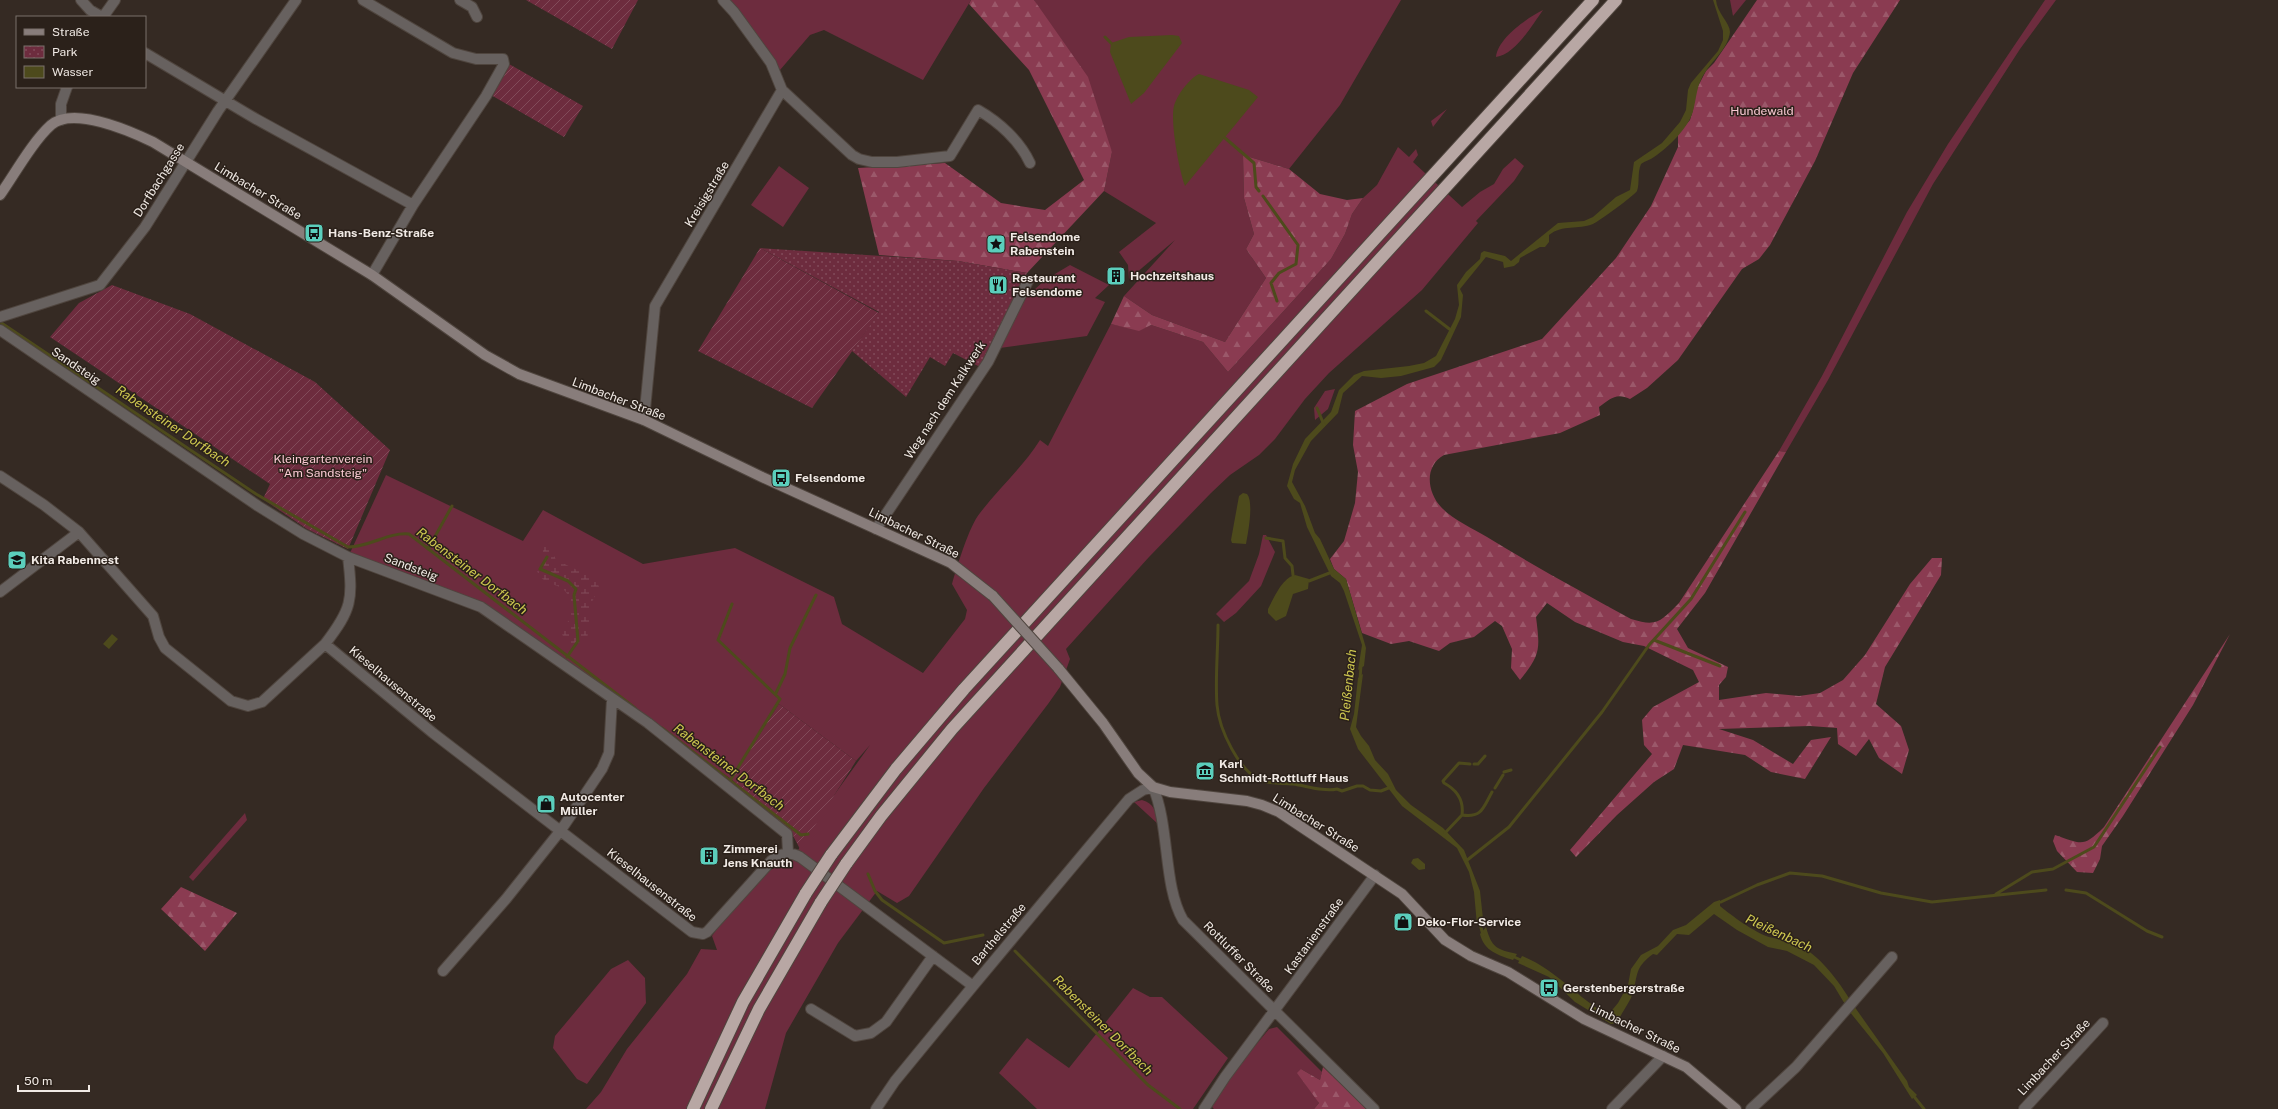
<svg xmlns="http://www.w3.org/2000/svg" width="2278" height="1109" viewBox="0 0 2278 1109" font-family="'Public Sans',sans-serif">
	<defs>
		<pattern id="forest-firs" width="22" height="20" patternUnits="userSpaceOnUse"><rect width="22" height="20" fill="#8a3b51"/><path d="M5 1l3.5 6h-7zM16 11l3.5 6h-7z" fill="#9b586a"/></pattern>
		<pattern id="wetland-marsh" width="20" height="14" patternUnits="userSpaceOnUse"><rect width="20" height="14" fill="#6d2c3e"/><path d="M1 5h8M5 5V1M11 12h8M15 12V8" fill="none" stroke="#824b5a"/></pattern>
		<pattern id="park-dots" width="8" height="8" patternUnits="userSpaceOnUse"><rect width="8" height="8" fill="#6d2c3e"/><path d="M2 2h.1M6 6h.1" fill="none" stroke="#824b5a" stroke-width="1.8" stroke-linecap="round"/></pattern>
		<pattern id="garden-furrows" width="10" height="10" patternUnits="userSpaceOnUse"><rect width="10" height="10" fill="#6d2c3e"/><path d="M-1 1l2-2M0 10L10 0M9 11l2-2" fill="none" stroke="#824b5a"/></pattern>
	</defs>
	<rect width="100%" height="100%" fill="#352a23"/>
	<path fill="#6d2c3e" d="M727,0H971L923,80L824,30L810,35L780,70Z
		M1034,0H1401L1340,105L1289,169L1243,155L1244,198L1254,234L1246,249L1266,278L1225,342L1152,315L1124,296L1175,240L1129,279L1128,265L1119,252L1156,223L1104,191L1112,152Z
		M1730,0H1746L1733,16Z
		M2045,0H2056L2020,49L1933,184L1828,380L1786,452L1779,451L1822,376L1907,212L1948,144Z
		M1543,10C1533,24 1515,55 1496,57C1498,38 1527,18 1543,10Z
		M1447,109L1433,127L1431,121Z
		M1398,147L1409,157L1416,149L1418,155L1413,162L1462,207L1480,192L1494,184L1503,169L1515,158L1524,166L1514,181L1476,221L1478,223L1422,290L1329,373L1305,399L1275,439L1259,455L1230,475L1211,493L1149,557L1066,649L1070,659L1060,687L1048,704L984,788L909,896L897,903L877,891L838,943L786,1033L765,1109H586L601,1092L627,1049L687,974L701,949L717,950L712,936L716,930L768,871L779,866H788L822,812L870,745L856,761L779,704L731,779L478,604L350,553L386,475L523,541L543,510L643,564L735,548L834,597L842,624L923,673L965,619L967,610L952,584C957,567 969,526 980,513C999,488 1023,467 1040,440L1048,446L1111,324L1139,330L1151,325L1203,342L1228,372L1331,259L1345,234L1352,214L1363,198L1377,185Z
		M779,166L809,188L783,227L751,205Z
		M1070,265L1109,285L1095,298L1105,302L1087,336L1000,348L1021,302L1045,280Z
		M1335,389L1328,409L1315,420L1314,408L1325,391Z
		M1263,535H1266L1275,552L1261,586L1236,613L1224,622L1216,614L1249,581L1259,554Z
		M1142,800C1154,803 1157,813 1158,824L1134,802Z
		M245,813L247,820L193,881L189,877Z
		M628,960L645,978L646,1003L587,1084L577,1079L553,1048L555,1036L611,969Z
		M1133,988L1150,997H1162L1228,1058L1193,1109H1037L999,1073L1027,1038L1069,1068Z
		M1277,1027L1322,1072L1320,1080L1301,1069L1319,1103L1314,1109H1214L1211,1106L1231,1075L1269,1029Z"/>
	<path fill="url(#forest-firs)" d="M971,0H1034L1088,77L1112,152L1104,191L1027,273L958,261L879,255L858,168L945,163L1001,203L1045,210L1084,180L1029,70L969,4Z
		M1757,0H1900L1853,73L1815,161L1770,245L1759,259L1742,269L1678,360L1647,388L1630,399C1616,392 1610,399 1599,407L1600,415L1560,433L1444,455C1424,466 1427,492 1441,507C1453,520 1472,528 1487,537C1534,566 1582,592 1631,619C1657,627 1660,622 1679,603L1779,451L1786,452L1705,593L1677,629L1688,648L1728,667L1726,677L1719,685V700L1766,693L1799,696L1820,693L1843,680L1865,655L1910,584L1932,558H1942L1941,575L1885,667L1876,704L1901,726L1909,750L1902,774L1879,758L1869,739L1856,756L1838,744L1837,728L1810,726L1719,729L1753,740L1793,764L1811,740L1831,737L1805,779L1771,772L1745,755L1683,745L1674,769L1654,782L1617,815L1576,857L1570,850L1652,754L1644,745L1642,720L1653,707L1699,682L1693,670L1644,646L1623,642L1575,622L1547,603L1536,617C1540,649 1541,654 1520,680L1511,668L1512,649L1502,626L1495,621L1474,637L1450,643L1439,651L1409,641L1391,644L1362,633L1346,579L1334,569L1330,559L1344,541L1355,503L1358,472L1353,445L1355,411L1407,384L1542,339L1616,258L1651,206L1678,147V134L1690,120L1693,110L1696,90L1706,71L1714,63Z
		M1243,155L1289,169L1320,194L1347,200L1363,198L1352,214L1345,234L1331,259L1228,372L1203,342L1151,325L1139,331L1111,324L1124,296L1152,315L1225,342L1266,278L1246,249L1254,234L1244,198Z
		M2230,634L2193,705L2123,816L2102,846L2100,859L2093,873L2077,872L2057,851L2053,841L2055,835C2082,844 2083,848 2104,827Z
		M181,887L237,913L205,951L161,909Z
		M1323,1067L1367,1109H1314L1319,1103L1297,1073L1301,1069L1320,1080Z"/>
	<path fill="url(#wetland-marsh)" d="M543,546L550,547L556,560L596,579L599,587L592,602L587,640L579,648L564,639L561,631L565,624L571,619C573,573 547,594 537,571L543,555Z"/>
	<path fill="url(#park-dots)" d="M760,248L958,261L1027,273L980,367L953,353L945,366L930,357L906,397L852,351L879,312Z"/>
	<path fill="url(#garden-furrows)" d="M526,0H638L612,49Z
		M509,64L583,106L564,137L491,95Z
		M760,248L879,313L812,408L698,351Z
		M112,285L190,314L315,382L390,450L348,549L307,529L263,499L270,484L50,337L79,303Z
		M779,704L856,761L800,849L790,830L731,779Z"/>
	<path fill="#4d4a1c" d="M1713,0H1716C1717,13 1730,23 1730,32C1728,48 1714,59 1706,71C1696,85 1697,96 1693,111C1689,127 1668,148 1654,157C1650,160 1645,161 1641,164C1637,173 1640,183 1637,191C1635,195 1598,222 1593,224C1578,230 1563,224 1549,235V242L1545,247H1540L1520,258L1519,262L1514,266L1504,268L1503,262L1486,257L1460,289L1463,295L1461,317L1441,360L1434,367L1401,376L1381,378L1362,376L1343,393L1338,413L1311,441L1295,470L1292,482L1305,506L1315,533L1320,539L1334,569L1346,579L1366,648L1364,666L1358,670L1362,645L1344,591L1340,583L1331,576L1307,527L1300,503L1294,499L1287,486L1293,464L1305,439L1331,412L1339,390L1354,375L1364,371L1409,366L1424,363L1436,356L1455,319L1459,305L1457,285L1466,272L1480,259L1481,253L1484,251L1505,256L1511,261L1558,223L1584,221L1593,217L1616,197L1630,190L1634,162L1662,143L1680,122L1686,110L1688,90L1691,83L1718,51L1723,40V31Z
		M1172,35L1179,36L1182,43L1144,93L1131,104L1110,52L1111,43L1129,37Z
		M1199,74L1249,90L1258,97L1185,186C1179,170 1170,121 1174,106C1177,95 1189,79 1199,74Z
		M1243,493L1247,494C1254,502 1248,533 1246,544L1232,543L1231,540L1239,496Z
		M1295,575L1309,579L1308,589L1293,594L1286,616L1276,621L1268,613V609C1274,598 1282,578 1295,575Z
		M112,634L118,639L109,649L103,644Z
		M1363,674L1356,727L1361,736L1369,746L1375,760L1388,774L1396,790L1411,805L1443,828L1464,850L1480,891L1483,919L1477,925L1474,892L1469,872L1457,848L1402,806L1358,749L1350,729L1354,714L1358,678Z
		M1418,858L1425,864V869L1419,870L1411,863L1413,859Z
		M1720,900V906C1732,916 1754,932 1769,937C1780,940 1791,941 1802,947C1822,958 1839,982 1851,1001L1846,1006L1834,986L1814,965L1787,951L1768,947L1737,930L1714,914L1689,935L1677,934L1657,955L1653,954C1632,969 1639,978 1631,998C1627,1006 1621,1014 1617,1023L1611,1024L1575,1002L1549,977L1518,963L1522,956C1558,971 1576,997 1608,1015L1618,1003L1628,985L1631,969L1641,955L1658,946L1673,930L1686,925L1714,902Z
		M1486,927C1492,948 1496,949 1517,954L1513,960C1498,955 1484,951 1480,934Z
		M1854,1006L1907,1081L1909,1087L1917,1095L1912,1099L1883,1053L1849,1011Z"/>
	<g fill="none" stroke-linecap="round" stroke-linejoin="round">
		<path stroke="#4d4a1c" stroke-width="3" d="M1105,37L1111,43
			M1225,138L1254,163L1256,187L1259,191
			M1263,196L1298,245L1296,264L1279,273L1271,283L1277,301
			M1426,311L1452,331
			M0,322L256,494L348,547C370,547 388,532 409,534L635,708
			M1317,408L1324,425
			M1266,538L1283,541L1285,558L1292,566L1293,575
			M428,549L452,506
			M547,557L540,569L568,581L576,589L574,595L578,641L567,657
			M1309,581L1332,572
			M1218,625C1218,651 1215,679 1217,705C1219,729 1239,772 1262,781C1271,784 1283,783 1293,784C1307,786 1324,792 1337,789L1342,791L1357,786H1363L1370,790L1381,791L1391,787
			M1654,640L1720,666
			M1360,679L1361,665
			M776,693L785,674L790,648L816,595
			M662,728L801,835L808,834
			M1474,764H1478L1485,756
			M1504,772L1511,770
			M731,779L780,699L718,640L732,604
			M1495,788L1503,775
			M1462,815C1464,800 1457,790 1444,783L1443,781L1459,763L1470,764
			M1445,833L1462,815C1482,818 1483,808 1492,792
			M1466,861L1509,827L1602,712L1649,645L1691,599L1745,512
			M868,874L875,891L882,900L944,943L983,935
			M2066,890L2086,893L2147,931L2162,937
			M1996,894L2032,872L2053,869L2094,847L2160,747
			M1721,902L1757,885L1790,873L1822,876L1881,893L1932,902L2046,890
			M1479,920L1483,935
			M1015,951L1148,1085L1180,1109
			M1512,956L1523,961
			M1912,1094L1924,1109"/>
		<defs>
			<path id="street" d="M81,0L90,10L102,17
				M363,0L453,53L476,59H503L504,64L486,96L413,205L372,275
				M460,0L472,7L477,17
				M723,0L734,12L771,63L782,90L852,155L859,159L872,162H897L950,156L978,110C999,122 1020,141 1030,163
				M103,17L115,0
				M145,53L256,119L413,205
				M61,120V104L67,87
				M0,317L100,285L145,227L218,111L296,0
				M0,330L258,506L303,534L348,557L481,607L648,723L787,834L788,852
				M644,420L655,306L782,90
				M0,476L44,505L79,532L153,616L159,637L165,648L231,701L248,706L262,702L325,644L433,733L692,932L703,934L707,932L771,861C781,853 789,851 800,857L973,986
				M876,529L988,362L1028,281
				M0,592L79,532
				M325,644C352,609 353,600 348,557
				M443,971L506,899L561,830L602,769L609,753L612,699
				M811,1009L855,1036L871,1033L886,1022L933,956
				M876,1109L895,1081L973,986L1129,799L1143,790L1153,787C1170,827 1163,886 1183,920L1374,1109
				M1204,1109L1225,1077L1375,875
				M1612,1109L1663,1056
				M1751,1109L1796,1067L1892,957
				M2024,1109L2103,1023"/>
			<path id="secondary" d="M0,195C14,175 33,141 51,125C73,106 130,131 153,142L372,275L485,355L519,374L644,420L762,477L951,563L993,596
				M1058,668L1103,723L1138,773L1153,787L1170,792L1247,801L1262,805L1279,812L1402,894L1445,940L1471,956L1508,972L1584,1019L1686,1067L1736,1109"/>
			<path id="highway" d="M831,855L896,769L964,689L1593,0
				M846,864L881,816L952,729L1616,0
				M693,1109L743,1002L806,893
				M711,1109L759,1009L821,902"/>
		</defs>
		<use href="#street" stroke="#4f453e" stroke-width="12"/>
		<use href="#secondary" stroke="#4f453e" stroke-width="12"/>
		<use href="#highway" stroke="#4f453e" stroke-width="14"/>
		<use href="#street" stroke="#67615f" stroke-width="10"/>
		<use href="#secondary" stroke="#887d7b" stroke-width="10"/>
		<use href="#highway" stroke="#b8a7a4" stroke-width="12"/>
		<defs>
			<path id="secondary-bridge" d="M993,596L1058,668"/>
			<path id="highway-bridge" d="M806,893L831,855
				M821,902L846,864"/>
		</defs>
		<use href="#secondary-bridge" stroke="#4f453e" stroke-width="12" stroke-linecap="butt"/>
		<use href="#highway-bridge" stroke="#4f453e" stroke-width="14" stroke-linecap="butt"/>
		<use href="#secondary-bridge" stroke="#887d7b" stroke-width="10"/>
		<use href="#highway-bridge" stroke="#b8a7a4" stroke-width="12"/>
	</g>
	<defs>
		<symbol id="bus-square" viewBox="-11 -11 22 22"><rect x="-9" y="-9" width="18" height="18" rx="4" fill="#5bcebc" stroke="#2b211a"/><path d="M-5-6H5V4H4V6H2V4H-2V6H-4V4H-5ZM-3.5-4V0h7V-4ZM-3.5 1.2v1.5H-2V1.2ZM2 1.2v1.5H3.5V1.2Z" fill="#111"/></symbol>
		<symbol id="sight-square" viewBox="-11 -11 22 22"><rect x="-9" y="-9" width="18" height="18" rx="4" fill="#5bcebc" stroke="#2b211a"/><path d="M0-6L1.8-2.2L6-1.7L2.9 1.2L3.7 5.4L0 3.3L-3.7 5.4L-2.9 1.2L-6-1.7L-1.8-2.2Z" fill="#111"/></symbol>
		<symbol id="building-square" viewBox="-11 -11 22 22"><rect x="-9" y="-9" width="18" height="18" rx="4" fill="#5bcebc" stroke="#2b211a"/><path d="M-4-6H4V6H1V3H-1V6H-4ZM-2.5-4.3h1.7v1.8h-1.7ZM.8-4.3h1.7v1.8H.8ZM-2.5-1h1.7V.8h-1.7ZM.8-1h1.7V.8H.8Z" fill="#111"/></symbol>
		<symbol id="restaurant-square" viewBox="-11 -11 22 22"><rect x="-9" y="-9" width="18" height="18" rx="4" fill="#5bcebc" stroke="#2b211a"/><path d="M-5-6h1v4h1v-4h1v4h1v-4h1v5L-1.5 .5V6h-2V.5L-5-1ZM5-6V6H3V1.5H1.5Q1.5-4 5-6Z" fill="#111"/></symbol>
		<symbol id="school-square" viewBox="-11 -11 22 22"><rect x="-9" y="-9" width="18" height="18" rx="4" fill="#5bcebc" stroke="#2b211a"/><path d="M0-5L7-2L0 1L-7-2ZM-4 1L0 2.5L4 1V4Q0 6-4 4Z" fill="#111"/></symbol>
		<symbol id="museum-square" viewBox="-11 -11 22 22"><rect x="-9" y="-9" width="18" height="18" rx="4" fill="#5bcebc" stroke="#2b211a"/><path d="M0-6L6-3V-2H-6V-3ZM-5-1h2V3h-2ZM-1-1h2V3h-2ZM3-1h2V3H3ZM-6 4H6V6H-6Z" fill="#111"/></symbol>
		<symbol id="shop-square" viewBox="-11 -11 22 22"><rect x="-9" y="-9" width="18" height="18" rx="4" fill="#5bcebc" stroke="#2b211a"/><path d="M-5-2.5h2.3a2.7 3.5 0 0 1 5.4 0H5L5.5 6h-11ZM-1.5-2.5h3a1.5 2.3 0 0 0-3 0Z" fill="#111"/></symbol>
	</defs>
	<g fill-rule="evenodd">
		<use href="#bus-square" x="303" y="222" width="22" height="22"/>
		<use href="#sight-square" x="985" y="233" width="22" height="22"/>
		<use href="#building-square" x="1105" y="265" width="22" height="22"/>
		<use href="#restaurant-square" x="987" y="274" width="22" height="22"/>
		<use href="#bus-square" x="770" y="467" width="22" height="22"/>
		<use href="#school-square" x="6" y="549" width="22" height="22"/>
		<use href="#museum-square" x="1194" y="760" width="22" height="22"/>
		<use href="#shop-square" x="535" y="793" width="22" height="22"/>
		<use href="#building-square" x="698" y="845" width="22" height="22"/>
		<use href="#shop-square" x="1392" y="911" width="22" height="22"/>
		<use href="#bus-square" x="1538" y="977" width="22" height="22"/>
	</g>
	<g text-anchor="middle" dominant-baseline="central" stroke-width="3" stroke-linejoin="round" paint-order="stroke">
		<g font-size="12" fill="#fac9d3" stroke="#2b211a">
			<text x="1762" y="111">Hundewald</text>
			<text x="323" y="459">Kleingartenverein<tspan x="323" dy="14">"Am Sandsteig"</tspan></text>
		</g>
		<g font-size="12" fill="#f1eae5" stroke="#2b211a">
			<text transform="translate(159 180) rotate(-58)">Dorfbachgasse</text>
			<text transform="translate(258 191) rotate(31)">Limbacher Straße</text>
			<text transform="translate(707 194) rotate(-59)">Kreisigstraße</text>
			<text transform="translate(76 366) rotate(34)">Sandsteig</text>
			<text transform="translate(619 399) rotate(21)">Limbacher Straße</text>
			<text transform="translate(945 400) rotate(-57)">Weg nach dem Kalkwerk</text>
			<text transform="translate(914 533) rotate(26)">Limbacher Straße</text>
			<text transform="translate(411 567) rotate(21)">Sandsteig</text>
			<text transform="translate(393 684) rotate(40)">Kieselhausenstraße</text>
			<text transform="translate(1316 823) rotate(32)">Limbacher Straße</text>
			<text transform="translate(652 885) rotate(38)">Kieselhausenstraße</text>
			<text transform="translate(999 934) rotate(-50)">Barthelstraße</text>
			<text transform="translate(1314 936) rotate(-54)">Kastanienstraße</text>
			<text transform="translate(1239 957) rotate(45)">Rottluffer Straße</text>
			<text transform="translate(1635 1028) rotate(26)">Limbacher Straße</text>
			<text transform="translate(2054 1057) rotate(-47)">Limbacher Straße</text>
		</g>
		<g font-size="12" font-weight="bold" fill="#f1eae5" stroke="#2b211a" text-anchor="start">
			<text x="328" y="233">Hans-Benz-Straße</text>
			<text x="1010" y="237">Felsendome<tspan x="1010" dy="14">Rabenstein</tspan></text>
			<text x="1130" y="276">Hochzeitshaus</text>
			<text x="1012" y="278">Restaurant<tspan x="1012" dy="14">Felsendome</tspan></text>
			<text x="795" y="478">Felsendome</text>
			<text x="31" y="560">Kita Rabennest</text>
			<text x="1219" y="764">Karl<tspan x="1219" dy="14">Schmidt-Rottluff Haus</tspan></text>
			<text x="560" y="797">Autocenter<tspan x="560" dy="14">Müller</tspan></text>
			<text x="723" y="849">Zimmerei<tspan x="723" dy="14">Jens Knauth</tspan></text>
			<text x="1417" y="922">Deko-Flor-Service</text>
			<text x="1563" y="988">Gerstenbergerstraße</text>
		</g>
		<g font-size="13" font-style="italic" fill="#cfc850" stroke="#2b211a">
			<text transform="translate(173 426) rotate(34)">Rabensteiner Dorfbach</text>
			<text transform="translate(472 571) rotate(37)">Rabensteiner Dorfbach</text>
			<text transform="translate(1348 685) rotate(-84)">Pleißenbach</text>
			<text transform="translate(729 767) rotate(37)">Rabensteiner Dorfbach</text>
			<text transform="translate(1779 933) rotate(25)">Pleißenbach</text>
			<text transform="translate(1103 1025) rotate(45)">Rabensteiner Dorfbach</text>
		</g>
	</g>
	<rect x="16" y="16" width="130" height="72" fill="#2b211a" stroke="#7a716b"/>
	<rect x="24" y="29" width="20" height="6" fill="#887d7b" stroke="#7a716b"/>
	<text x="52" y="36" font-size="12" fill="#f1eae5">Straße</text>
	<rect x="24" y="46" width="20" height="12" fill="url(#park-dots)" stroke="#7a716b"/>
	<text x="52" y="56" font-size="12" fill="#f1eae5">Park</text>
	<rect x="24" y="66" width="20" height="12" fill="#4d4a1c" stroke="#7a716b"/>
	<text x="52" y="76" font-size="12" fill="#f1eae5">Wasser</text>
	<path d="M18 1085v6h71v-6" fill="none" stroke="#f1eae5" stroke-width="2"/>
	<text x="24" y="1085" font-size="12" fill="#f1eae5" stroke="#2b211a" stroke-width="3" paint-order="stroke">50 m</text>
</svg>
